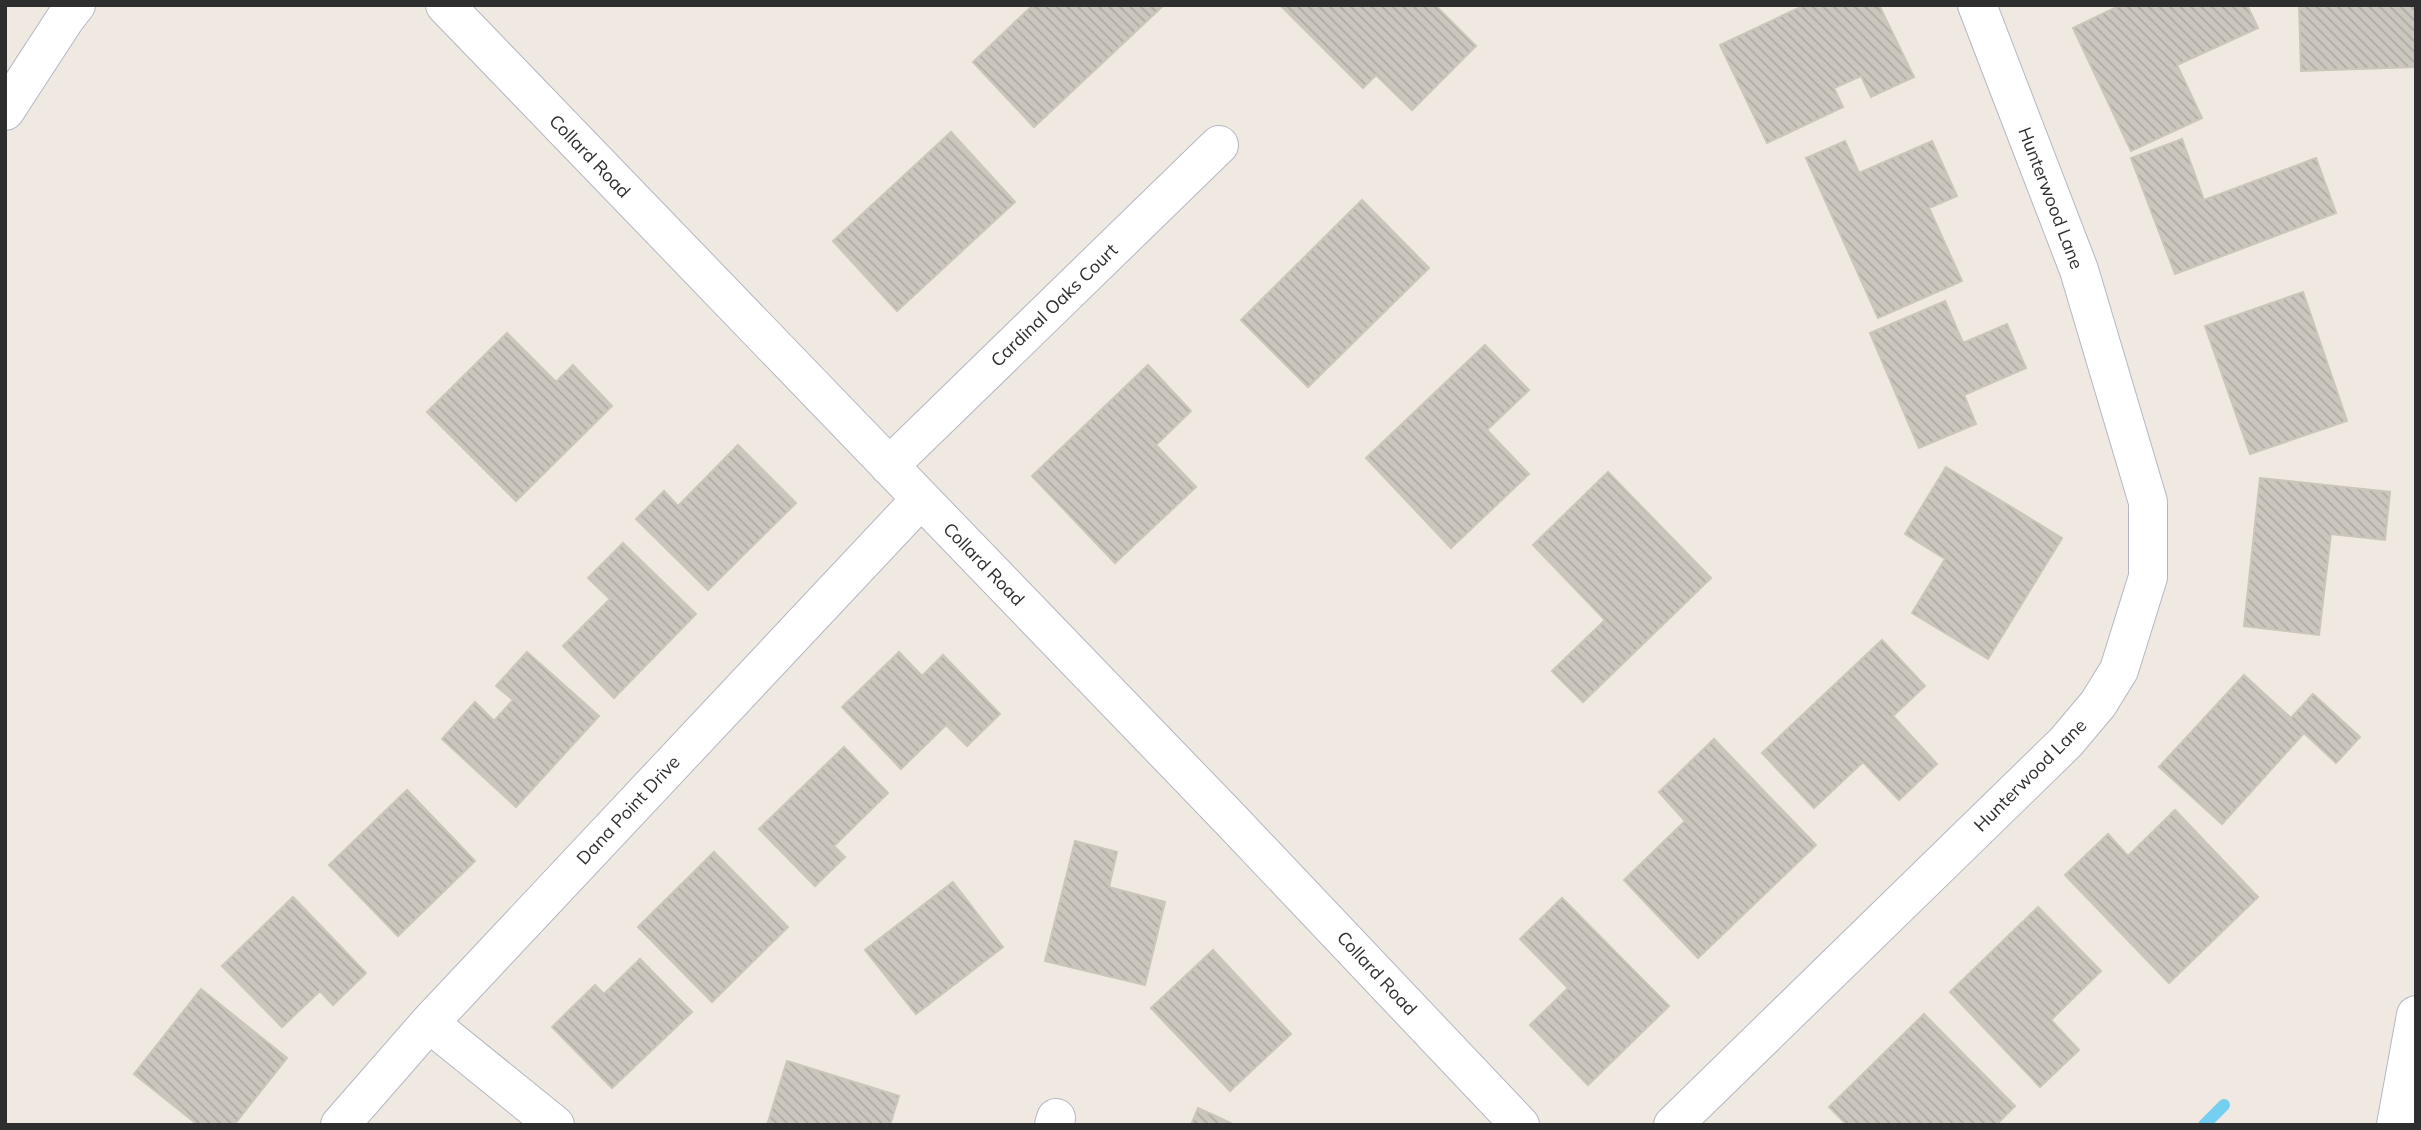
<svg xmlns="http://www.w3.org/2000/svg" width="2421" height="1130" viewBox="0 0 2421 1130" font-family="Mulish,sans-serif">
	<defs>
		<pattern id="building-back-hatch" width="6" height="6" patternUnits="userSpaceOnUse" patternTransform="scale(1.75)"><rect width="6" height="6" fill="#cbc7bf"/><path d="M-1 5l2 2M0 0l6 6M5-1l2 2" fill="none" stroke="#afaba4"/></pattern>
	</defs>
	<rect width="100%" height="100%" fill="#efe9e1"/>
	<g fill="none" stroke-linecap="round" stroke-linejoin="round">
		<path stroke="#75cff0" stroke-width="12" d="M2204,1125L2224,1105"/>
	</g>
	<path fill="url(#building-back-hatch)" stroke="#cbc5ba" stroke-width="2" d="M1033,5H1164L1034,127L973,62Z
		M1280,5H1435L1476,46L1412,110L1376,75L1363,88Z
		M1805,5H1879L1914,77L1871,97L1861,76L1834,88L1843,107L1767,143L1720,45Z
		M2121,5H2247L2258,28L2177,65L2202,118L2131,151L2073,28Z
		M2299,5H2416V67L2301,71Z
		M951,132L1015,202L897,311L833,241Z
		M2182,139L2204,200L2316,158L2336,213L2175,274L2131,158Z
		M1845,141L1859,173L1932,141L1957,196L1929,208L1962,281L1878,318L1806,158Z
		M1362,200L1429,268L1308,387L1241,320Z
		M2303,292L2347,421L2250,454L2205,326Z
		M1945,301L1963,343L2007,324L2026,368L1964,395L1976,424L1919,448L1870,333Z
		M507,333L556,382L573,365L612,406L516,501L427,412Z
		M1485,345L1529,390L1487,430L1529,474L1451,548L1366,458Z
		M1148,365L1191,411L1156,445L1196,487L1115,563L1032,476Z
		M738,445L796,503L708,590L636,519L664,491L678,506Z
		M1946,467L2062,538L1988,659L1912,613L1945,559L1905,534Z
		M1608,472L1711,578L1583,702L1552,671L1605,620L1533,545Z
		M2260,478L2390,492L2385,540L2331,534L2319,635L2244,626Z
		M623,543L696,614L614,698L563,646L610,599L588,578Z
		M1882,640L1925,686L1893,716L1937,764L1899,800L1863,762L1814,808L1762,753Z
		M527,652L599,716L516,807L442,739L475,702L494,721L513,700L496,686Z
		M899,652L922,676L943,655L1000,714L967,746L946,725L901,769L842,707Z
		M2244,675L2291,718L2313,694L2360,737L2336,763L2304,733L2222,824L2159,767Z
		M1714,739L1816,845L1698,958L1624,880L1685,821L1659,792Z
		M844,747L888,793L834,846L845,857L815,886L759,829Z
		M407,790L475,861L398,936L329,865Z
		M2175,810L2258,897L2169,983L2065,875L2108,834L2128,856Z
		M1075,841L1117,852L1109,887L1165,902L1145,985L1045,961Z
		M714,852L788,927L712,1002L638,927Z
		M953,882L1003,947L916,1014L865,950Z
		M293,897L366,973L333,1005L320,991L282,1027L222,966Z
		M1562,898L1669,1006L1588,1085L1530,1025L1568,988L1520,939Z
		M2038,907L2101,971L2051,1020L2079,1050L2040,1087L1950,992Z
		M1213,950L1291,1034L1230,1091L1151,1008Z
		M640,959L692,1012L612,1088L552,1027L595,985L604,994Z
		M201,989L287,1058L234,1125H198L134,1074Z
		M1924,1014L2015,1106L1996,1125H1847L1829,1107Z
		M787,1061L899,1096L890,1125H767Z
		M1198,1108L1235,1125H1191Z"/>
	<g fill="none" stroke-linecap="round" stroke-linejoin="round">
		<defs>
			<path id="minor" d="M445,5L1231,820L1520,1125
				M5,111L65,19L76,5
				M889,466L1219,145
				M429,1023L555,1125
				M340,1125L429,1023L921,499
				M1054,1125L1056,1118
				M1673,1125L2066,742L2098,704L2119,670L2148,577V502L2079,270L1977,5
				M2396,1125L2416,1015"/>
		</defs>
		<use href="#minor" stroke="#b4b7c1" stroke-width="40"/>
		<use href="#minor" stroke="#fff" stroke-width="38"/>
	</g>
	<g text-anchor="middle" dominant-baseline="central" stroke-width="6" stroke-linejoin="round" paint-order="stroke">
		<g font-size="18" fill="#2e2e2e" stroke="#fff">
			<text transform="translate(590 156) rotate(46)">Collard Road</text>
			<text transform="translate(2051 198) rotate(69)">Hunterwood Lane</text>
			<text transform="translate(1054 305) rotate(-44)">Cardinal Oaks Court</text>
			<text transform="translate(984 564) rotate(46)">Collard Road</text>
			<text transform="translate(2030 775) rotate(-45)">Hunterwood Lane</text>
			<text transform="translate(628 810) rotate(-47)">Dana Point Drive</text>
			<text transform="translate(1377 973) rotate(47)">Collard Road</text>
		</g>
	</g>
	<rect width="2421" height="1130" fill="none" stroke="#2e2e2e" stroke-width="14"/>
</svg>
